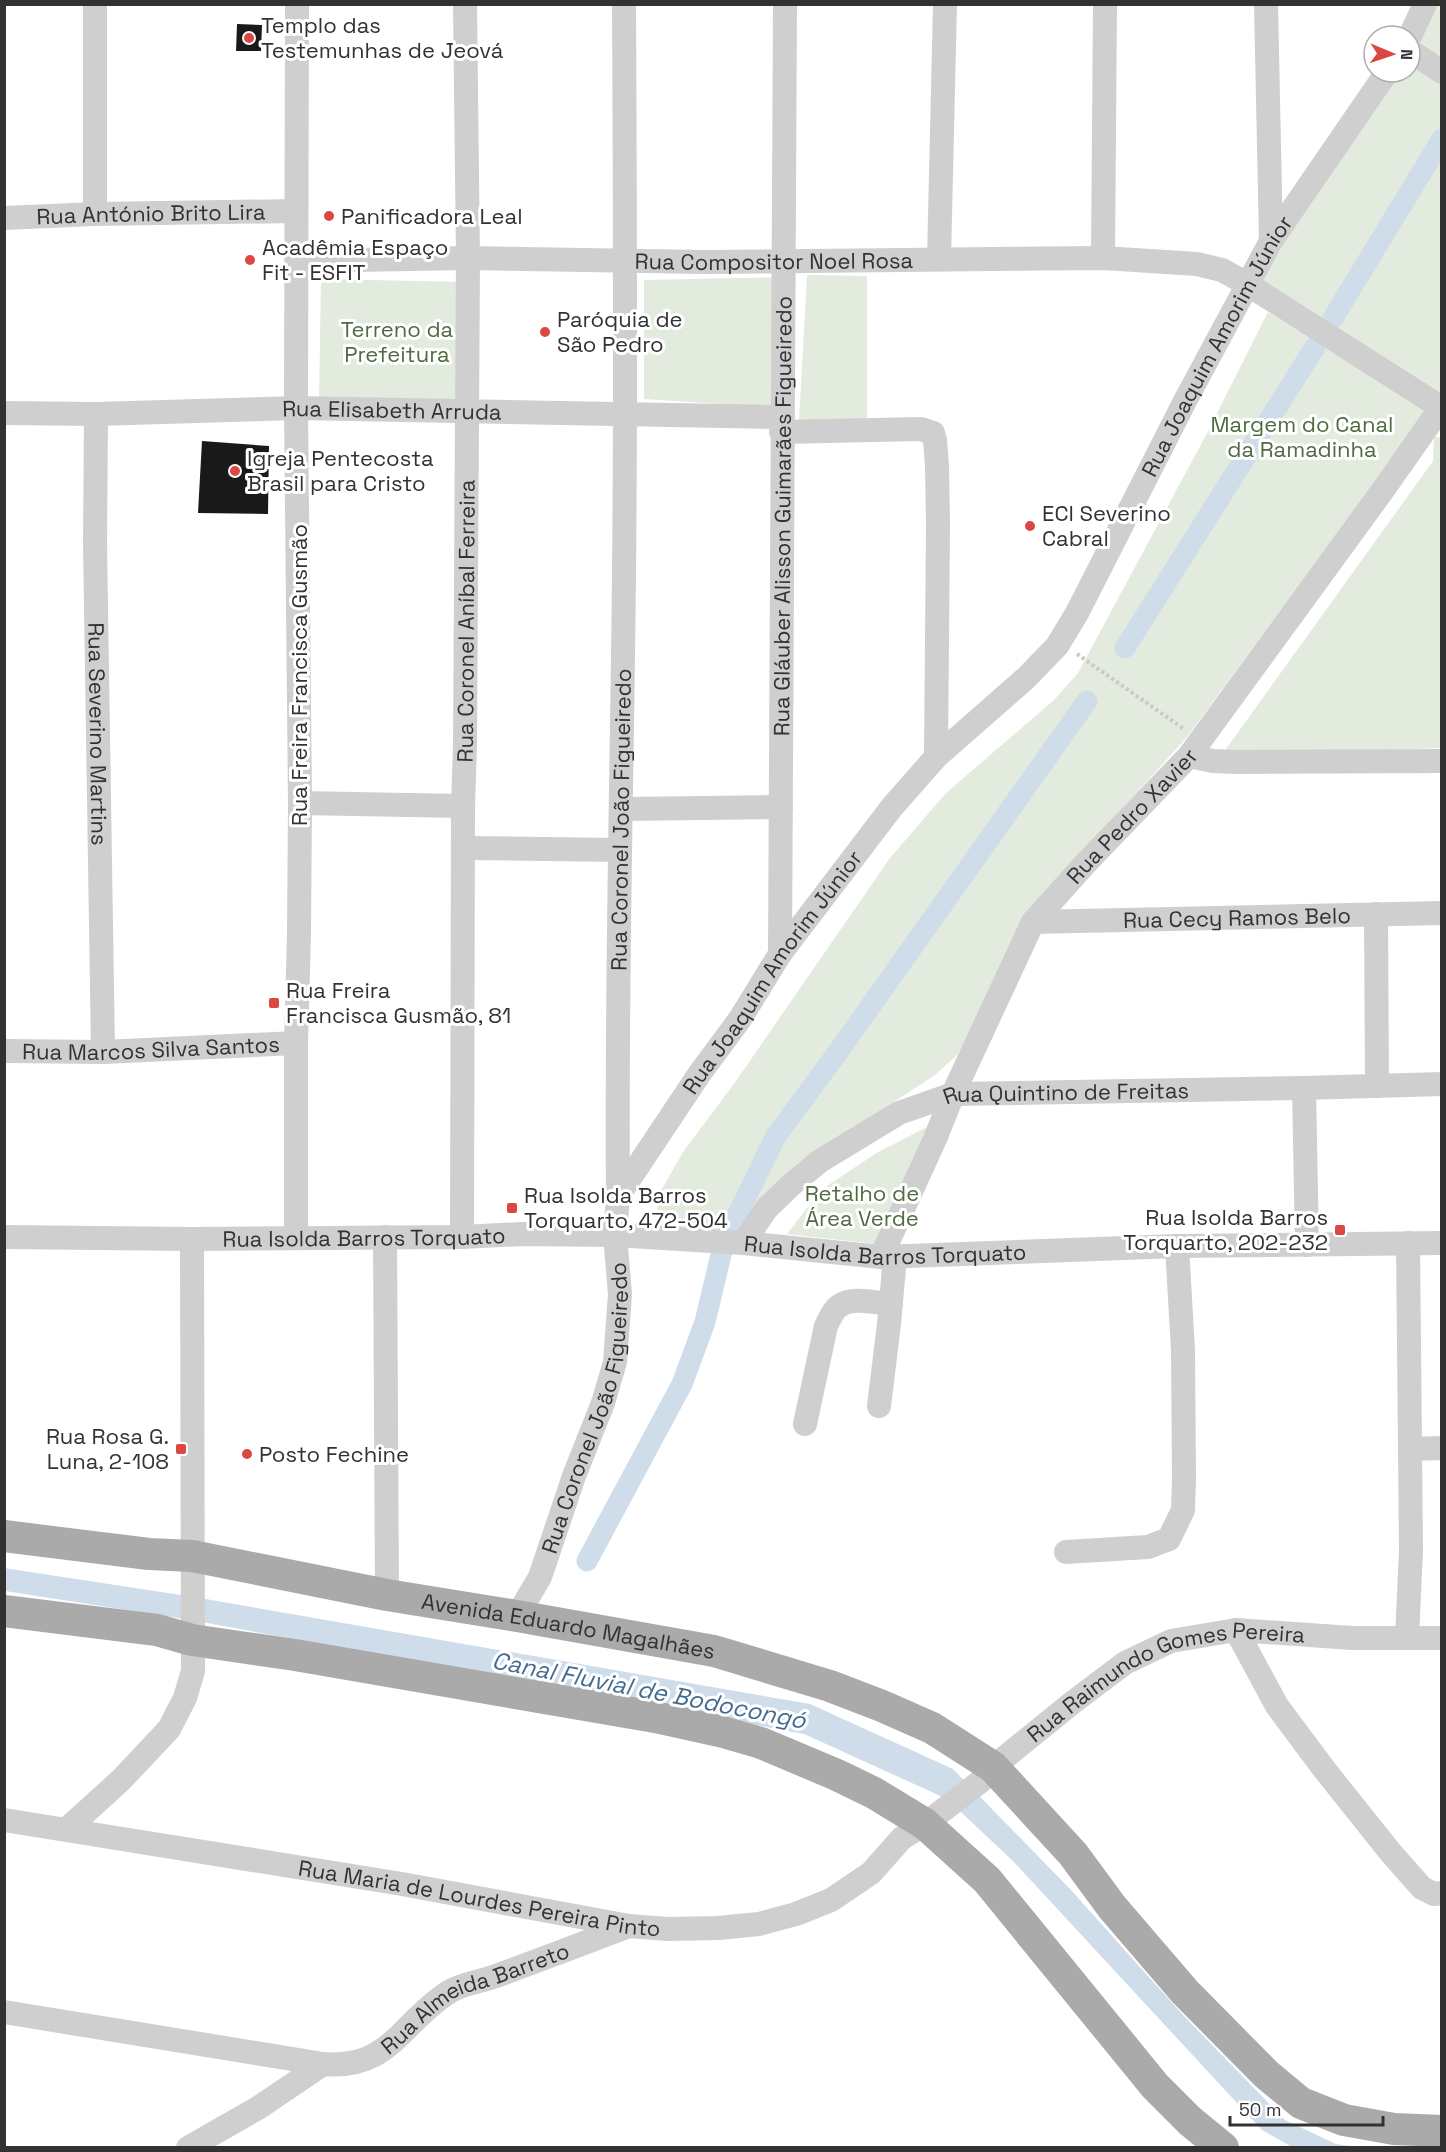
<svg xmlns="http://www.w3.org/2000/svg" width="1446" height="2152" viewBox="0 0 1446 2152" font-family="'Space Grotesk',sans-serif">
	<rect width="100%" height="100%" fill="#fff"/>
	<path fill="#e3eade" d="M1420,5H1441V401L1255,280L1376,72H1410V36Z
		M807,275L867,276V424L799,421Z
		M784,277L785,408L644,399V280Z
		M321,279L466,282L464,404L319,403Z
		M1268,312L1427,411L1187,737L1073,863L957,1055L935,1075L792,1169L749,1230L655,1226L659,1194L683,1152L736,1081L890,858L946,793L1054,700L1078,673L1206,435Z
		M1434,437H1441V748L1221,756L1433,461Z
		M939,1121L884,1245L787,1234L821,1190L878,1152Z"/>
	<path fill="#cfddeb" d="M4,1568L194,1597L810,1704L953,1769L1070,1889L1183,2015L1285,2120L1336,2144L1357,2147H1292L1262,2130L1013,1861L947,1799L804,1734L191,1620L5,1591Z"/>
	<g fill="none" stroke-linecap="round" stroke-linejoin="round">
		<path stroke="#cfddeb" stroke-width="21" d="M1333,318L1442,139
			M1125,648L1315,347
			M587,1561L682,1384L705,1322L724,1242L776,1136L838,1052L1087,701"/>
	</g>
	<path fill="#191919" d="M237,24L262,25L261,51H236Z
		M202,441L269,446L268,514L198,513Z"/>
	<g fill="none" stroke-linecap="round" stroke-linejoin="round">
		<path stroke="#c9c9c9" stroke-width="4" stroke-dasharray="3 3" stroke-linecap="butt" d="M1077,654L1184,729"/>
		<g stroke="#cfcfcf" stroke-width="24">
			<path d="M1266,4L1271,241"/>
			<path d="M1410,36L1425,4"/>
			<path d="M1410,51L1442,72"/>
			<path d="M95,214V4"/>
			<path id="s1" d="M4,218L95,214L296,211"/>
			<path d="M1103,258L1105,4"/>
			<path d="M939,259L945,4"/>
			<path id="s2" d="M297,261L468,258L705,262L1103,258L1197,264L1222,270L1247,284L1442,408"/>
			<path id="s3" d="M4,413L96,414L296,408L781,417"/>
			<path id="s4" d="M96,414L95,543L103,1052"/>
			<path d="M781,432L921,429L933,433L935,440L937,466L938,523L936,757"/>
			<path d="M1189,756L1213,761L1236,762L1442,761"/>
			<path d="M300,803L463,806"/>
			<path d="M621,809L781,807"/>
			<path d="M464,848L620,850"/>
			<path d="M1376,914L1377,1086"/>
			<path id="s5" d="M1033,922L1442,913"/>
			<path id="s6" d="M780,954L785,4"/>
			<path id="s7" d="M4,1051L103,1052L296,1043"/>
			<path d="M1304,1088L1307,1245"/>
			<path id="s8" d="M618,1196L700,1073L740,1019L780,954L892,807L936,757L1026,678L1057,646L1077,613L1185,401L1271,241L1387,72"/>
			<path id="s9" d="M4,1237L192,1239L462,1237L522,1234L615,1235L743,1243L881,1257L1177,1246L1442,1243"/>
			<path d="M385,1237L387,1595"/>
			<path id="s10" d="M462,1237L463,806L465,746L468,258L465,4"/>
			<path d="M296,1238V1043L299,934L300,803L296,408L297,4"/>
			<path id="s11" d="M743,1243L767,1208L791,1185L820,1161L899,1113L953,1094L1304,1088L1442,1084"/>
			<path id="s12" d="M881,1257L935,1139L953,1094L1033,922L1085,864L1189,756L1383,490L1442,406"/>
			<path d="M879,1406L889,1324L895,1257"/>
			<path d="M805,1424L826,1326C829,1320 833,1310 839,1306C852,1296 876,1303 891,1304"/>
			<path d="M1411,1449L1442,1448"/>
			<path d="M1066,1552L1148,1547L1169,1539L1183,1510L1184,1478L1183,1351L1177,1246"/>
			<path id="s13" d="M517,1616L540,1577L574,1476L603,1403L615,1362L620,1294L615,1235L618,1196C616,989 622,781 624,573C626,384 625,194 624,4"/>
			<path d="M1236,1630L1277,1706L1324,1769L1391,1853L1422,1888L1434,1894L1442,1893"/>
			<path d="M1407,1638L1411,1550L1408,1243"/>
			<path id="s14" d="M4,1820L402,1884L629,1926L668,1929L718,1928L759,1924L796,1914L831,1900L871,1873L902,1838L925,1824L981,1781L993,1767L1072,1703L1125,1663L1171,1641L1236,1630L1352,1638H1442"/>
			<path d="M67,1829L121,1780L169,1729L185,1698L193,1671L192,1239"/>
			<path id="s15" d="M4,2012L323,2064C390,2070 400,2023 449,1992C463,1983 480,1982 496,1976C540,1960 584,1943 629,1926"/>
			<path d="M188,2148L258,2108L323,2064"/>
		</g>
		<g stroke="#aaa" stroke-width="32">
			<path id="s16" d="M4,1536L149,1554L192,1556L387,1595L517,1616L714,1651L830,1686L882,1706L932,1728L993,1767L1073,1854L1112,1907L1185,1992L1266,2074L1301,2103L1344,2120L1394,2129L1442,2131"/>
			<path d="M4,1611L157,1630L192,1640L295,1655L655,1717L723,1732L761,1743L837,1775L874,1793L925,1824L987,1880L1155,2086L1190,2121L1223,2148"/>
		</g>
	</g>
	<g fill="#db4741" stroke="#fff" stroke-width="2">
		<circle cx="249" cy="38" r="6"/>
		<circle cx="329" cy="216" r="6"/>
		<circle cx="250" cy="260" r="6"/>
		<circle cx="545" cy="332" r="6"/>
		<circle cx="235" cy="471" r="6"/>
		<circle cx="1030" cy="526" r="6"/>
		<rect x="268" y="997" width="12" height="12" rx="3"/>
		<rect x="506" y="1202" width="12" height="12" rx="3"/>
		<rect x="1334" y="1224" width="12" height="12" rx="3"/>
		<rect x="175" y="1443" width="12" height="12" rx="3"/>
		<circle cx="247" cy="1454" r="6"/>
	</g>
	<g text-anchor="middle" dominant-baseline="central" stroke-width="6" stroke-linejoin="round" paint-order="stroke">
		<g font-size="22" fill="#323232" stroke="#fff" text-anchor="start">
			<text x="261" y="25">Templo das<tspan x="261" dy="25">Testemunhas de Jeová</tspan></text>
			<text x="341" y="216">Panificadora Leal</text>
			<text x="262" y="247">Acadêmia Espaço<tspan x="262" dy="25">Fit - ESFIT</tspan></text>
			<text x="557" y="319">Paróquia de<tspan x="557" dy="25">São Pedro</tspan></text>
			<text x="247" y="458">Igreja Pentecosta<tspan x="247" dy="25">Brasil para Cristo</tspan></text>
			<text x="1042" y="513">ECI Severino<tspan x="1042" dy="25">Cabral</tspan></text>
			<text x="286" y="990">Rua Freira<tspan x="286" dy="25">Francisca Gusmão, 81</tspan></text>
			<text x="524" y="1195">Rua Isolda Barros<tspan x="524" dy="25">Torquarto, 472-504</tspan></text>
			<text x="1328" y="1217" text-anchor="end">Rua Isolda Barros<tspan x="1328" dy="25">Torquarto, 202-232</tspan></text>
			<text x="169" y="1436" text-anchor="end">Rua Rosa G.<tspan x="169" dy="25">Luna, 2-108</tspan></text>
			<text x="259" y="1454">Posto Fechine</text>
		</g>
		<g font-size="22" fill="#323232" stroke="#fff">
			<text stroke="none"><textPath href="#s1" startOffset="147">Rua António Brito Lira</textPath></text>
			<text stroke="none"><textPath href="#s2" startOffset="477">Rua Compositor Noel Rosa</textPath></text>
			<text stroke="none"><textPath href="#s8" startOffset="1047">Rua Joaquim Amorim Júnior</textPath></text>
			<text stroke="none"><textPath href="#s3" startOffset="388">Rua Elisabeth Arruda</textPath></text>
			<text stroke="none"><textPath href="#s6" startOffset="438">Rua Gláuber Alisson Guimarães Figueiredo</textPath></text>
			<text stroke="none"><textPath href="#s10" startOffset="616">Rua Coronel Aníbal Ferreira</textPath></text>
			<text transform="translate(299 675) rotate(-90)">Rua Freira Francisca Gusmão</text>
			<text stroke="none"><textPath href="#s4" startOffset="320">Rua Severino Martins</textPath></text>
			<text stroke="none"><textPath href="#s12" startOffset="513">Rua Pedro Xavier</textPath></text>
			<text stroke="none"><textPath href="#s13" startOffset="816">Rua Coronel João Figueiredo</textPath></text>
			<text stroke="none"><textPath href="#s5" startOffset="204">Rua Cecy Ramos Belo</textPath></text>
			<text stroke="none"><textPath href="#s8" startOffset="272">Rua Joaquim Amorim Júnior</textPath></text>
			<text stroke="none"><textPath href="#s7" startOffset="147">Rua Marcos Silva Santos</textPath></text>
			<text stroke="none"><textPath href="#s11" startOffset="376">Rua Quintino de Freitas</textPath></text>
			<text stroke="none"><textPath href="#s9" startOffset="360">Rua Isolda Barros Torquato</textPath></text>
			<text stroke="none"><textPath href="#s9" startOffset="882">Rua Isolda Barros Torquato</textPath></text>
			<text stroke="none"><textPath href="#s13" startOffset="222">Rua Coronel João Figueiredo</textPath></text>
			<text stroke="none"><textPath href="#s16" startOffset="572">Avenida Eduardo Magalhães</textPath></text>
			<text stroke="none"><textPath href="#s14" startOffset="1252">Rua Raimundo Gomes Pereira</textPath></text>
			<text stroke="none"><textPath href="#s14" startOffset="482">Rua Maria de Lourdes Pereira Pinto</textPath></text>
			<text stroke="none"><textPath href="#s15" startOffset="494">Rua Almeida Barreto</textPath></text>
		</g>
		<g font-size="22" fill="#506b41" stroke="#fff">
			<text x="397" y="329">Terreno da<tspan x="397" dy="25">Prefeitura</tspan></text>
			<text x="1302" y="424">Margem do Canal<tspan x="1302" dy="25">da Ramadinha</tspan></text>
			<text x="862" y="1193">Retalho de<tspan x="862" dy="25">Área Verde</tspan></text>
		</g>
		<g font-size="24" font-style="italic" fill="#436a90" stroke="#fff">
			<text transform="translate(649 1690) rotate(11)">Canal Fluvial de Bodocongó</text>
		</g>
	</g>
	<rect width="1446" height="2152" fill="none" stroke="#323232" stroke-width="12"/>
	<g transform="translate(1392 54) rotate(92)"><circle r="28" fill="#ffffff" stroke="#adadad" stroke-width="1.5"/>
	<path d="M0-4.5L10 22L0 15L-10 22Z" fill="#db4741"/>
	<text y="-9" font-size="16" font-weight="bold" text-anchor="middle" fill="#323232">N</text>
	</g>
	<path d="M1230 2116v9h153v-9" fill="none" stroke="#323232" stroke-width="3"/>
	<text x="1239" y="2116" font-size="18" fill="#323232" stroke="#ffffff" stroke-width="4.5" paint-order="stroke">50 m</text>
</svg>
